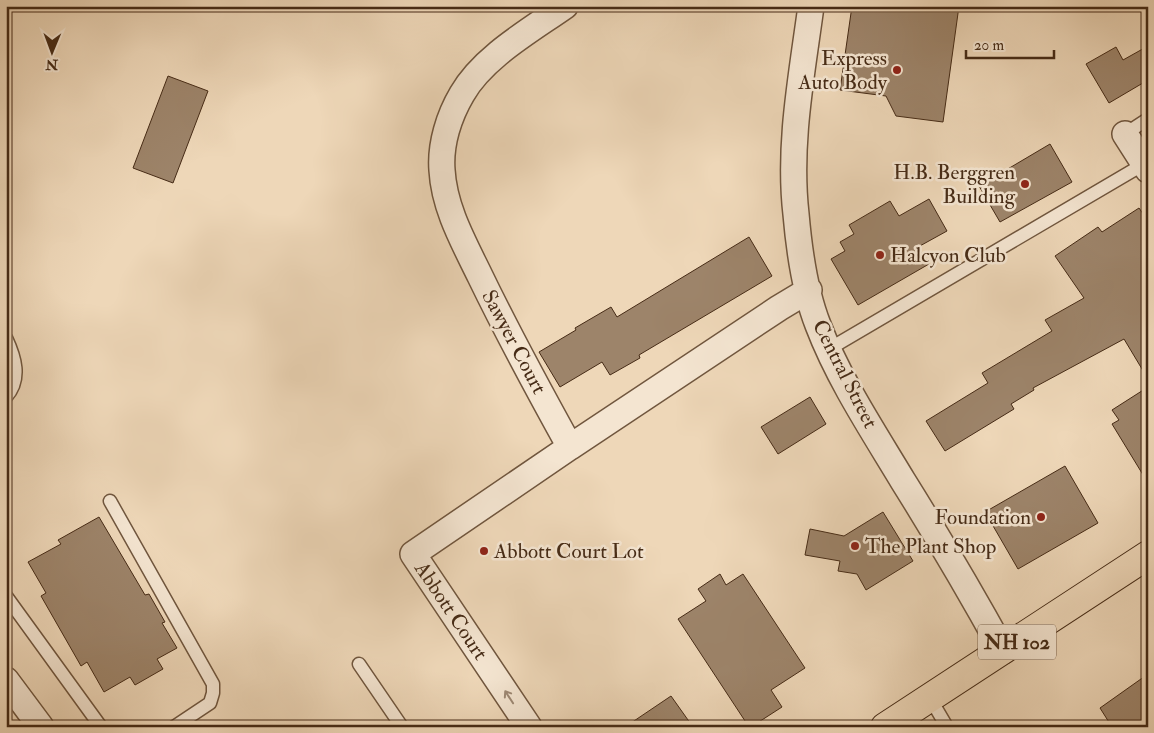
<svg xmlns="http://www.w3.org/2000/svg" width="1154" height="733" viewBox="0 0 1154 733" font-family="'IM FELL Double Pica',serif">
	<rect width="100%" height="100%" fill="#eed7b8"/>
	<filter id="stains"><feTurbulence type="fractalNoise" baseFrequency=".004" numOctaves="4"/><feColorMatrix values="0 0 0 0 .2 0 0 0 0 .09 0 0 0 0 .02 0 0 0 .5 -.17"/></filter>
	<radialGradient id="worn" r=".72"><stop offset=".6" stop-color="#630" stop-opacity="0"/><stop offset="1" stop-color="#630" stop-opacity=".3"/></radialGradient>
	<path fill="#9d846a" stroke="#462b16" d="M852,6H959L943,122L896,116L886,96L840,90Z
		M1148,46V80L1109,103L1086,64L1116,47L1123,60Z
		M168,76L208,91L173,183L133,168Z
		M1050,144L1072,182L1000,222L979,186Z
		M929,199L947,231L918,247L929,264L858,305L831,259L845,251L840,242L854,234L849,225L890,201L899,216Z
		M1139,208L1148,221V379L1124,339L1033,388L1034,390L1011,404L1014,409L945,451L926,421L988,383L982,373L1052,331L1045,320L1084,298L1055,256L1098,227L1102,232Z
		M749,237L772,276L639,355L640,358L610,375L602,362L560,387L539,352L576,330L575,328L611,307L617,317Z
		M1148,387V483L1112,424L1119,420L1112,410Z
		M810,397L826,424L778,454L761,427Z
		M1065,466L1098,523L1018,569L985,512Z
		M883,512L913,561L866,590L857,574L838,571L840,561L805,555L810,529L844,536Z
		M99,517L145,595L149,594L165,622L162,623L177,648L157,659L163,669L135,685L130,677L104,692L87,662L81,666L41,596L46,593L28,562L61,544L58,540Z
		M720,574L726,585L743,574L805,668L771,690L782,707L751,727H749L678,619L706,601L698,589Z
		M1148,674V727H1112L1100,708Z
		M671,696L693,727H625Z"/>
	<g fill="none" stroke-linecap="round" stroke-linejoin="round">
		<defs>
			<path id="service" d="M1125,134L1148,119
				M6,338C15,357 22,379 6,397
				M829,349L1144,164
				M110,501L213,684V693L210,703L174,727
				M6,596L101,727
				M359,664L402,727
				M930,698L947,727"/>
			<path id="minor" d="M565,6C531,30 483,57 462,94C449,116 440,144 442,170C444,208 464,243 480,276C508,334 539,391 570,447L779,308L809,290
				M811,6C802,74 788,144 796,214C799,249 805,292 818,325C839,380 873,431 903,481C938,537 971,593 1003,651
				M1125,134L1148,170
				M6,680L41,727
				M529,727L413,554L570,447"/>
			<path id="primary" d="M885,727L1148,555"/>
		</defs>
		<use href="#service" stroke="#70563e" stroke-width="15"/>
		<use href="#minor" stroke="#70563e" stroke-width="28"/>
		<use href="#primary" stroke="#462b16" stroke-width="30"/>
		<use href="#service" stroke="#f4e5d1" stroke-width="12"/>
		<use href="#minor" stroke="#f4e5d1" stroke-width="25"/>
		<use href="#primary" stroke="#eed7b8" stroke-width="28"/>
	</g>
	<defs><path id="oneway-shaft" d="M-6 0H5M1.5-3L5.5 0L1.5 3" fill="none" stroke-width="1.6" stroke-linecap="round" stroke-linejoin="round" transform="scale(1.25)"/></defs>
	<use stroke="#9d8874" href="#oneway-shaft" transform="translate(509 697) rotate(-123)"/>
	<g fill="#8f2418" stroke="#f4e5d1" stroke-width="2">
		<circle cx="897" cy="70" r="5"/>
		<circle cx="1025" cy="184" r="5"/>
		<circle cx="880" cy="255" r="5"/>
		<circle cx="1041" cy="517" r="5"/>
		<circle cx="855" cy="546" r="5"/>
		<circle cx="484" cy="551" r="5"/>
	</g>
	<g text-anchor="middle" dominant-baseline="central" stroke-width="5" stroke-linejoin="round" paint-order="stroke">
		<rect fill="#f4e5d1" stroke="#7a634e" stroke-width="1" x="978" y="624.5" width="78" height="35" rx="4"/>
		<g font-size="20" font-weight="bold" fill="#462b16">
			<text x="1017" y="642">NH 102</text>
		</g>
		<g font-size="21" fill="#462b16" stroke="#f4e5d1" text-anchor="end">
			<text x="887" y="58">Express<tspan x="887" dy="24">Auto Body</tspan></text>
			<text x="1015" y="172">H.B. Berggren<tspan x="1015" dy="24">Building</tspan></text>
			<text x="890" y="255" text-anchor="start">Halcyon Club</text>
			<text x="1031" y="517">Foundation</text>
			<text x="865" y="546" text-anchor="start">The Plant Shop</text>
			<text x="494" y="551" text-anchor="start">Abbott Court Lot</text>
		</g>
		<g font-size="21" fill="#462b16" stroke="#f4e5d1">
			<text transform="translate(514 342) rotate(62)">Sawyer Court</text>
			<text transform="translate(845 374) rotate(63)">Central Street</text>
			<text transform="translate(451 611) rotate(56)">Abbott Court</text>
		</g>
	</g>
	<rect width="1154" height="733" fill="none" stroke="#eed7b8" stroke-width="25"/>
	<rect x="8" y="8" width="1139" height="718" fill="none" stroke="#462b16" stroke-width="2.5"/>
	<rect x="12" y="12" width="1129" height="708" fill="none" stroke="#462b16"/>
	<g transform="translate(52 52) rotate(181)" stroke="#f4e5d1" stroke-width="4" paint-order="stroke">
	<path d="M0-4L9 19L0 12L-9 19Z" fill="#462b16"/>
	<text y="-8" font-size="14" font-weight="bold" text-anchor="middle" fill="#462b16">N</text>
	</g>
	<path d="M966 50v8h88v-8" fill="none" stroke="#462b16" stroke-width="2.5"/>
	<text x="974" y="50" font-size="15" fill="#462b16" stroke="#f4e5d1" stroke-width="4" paint-order="stroke">20 m</text>
	<rect width="100%" height="100%" filter="url(#stains)"/>
	<rect width="100%" height="100%" fill="url(#worn)"/>
</svg>
